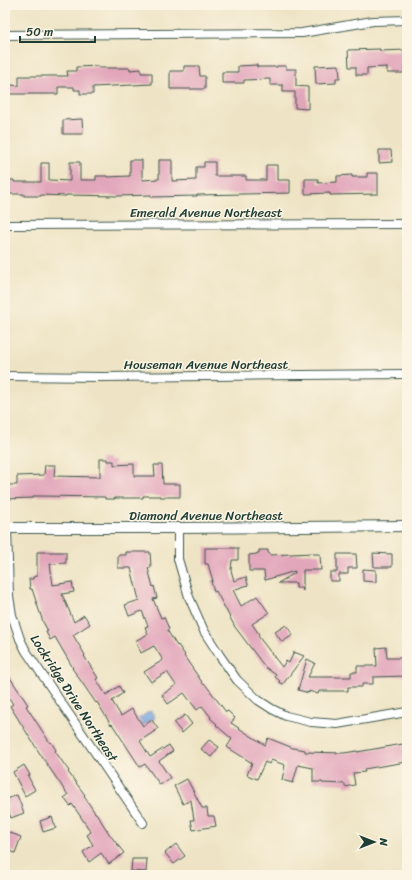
<svg xmlns="http://www.w3.org/2000/svg" width="412" height="880" viewBox="0 0 412 880" font-family="Sriracha,sans-serif">
	<rect width="100%" height="100%" fill="#fcf5e5"/>
	<filter id="ink" filterUnits="userSpaceOnUse"><feTurbulence type="fractalNoise" baseFrequency=".025" numOctaves="2"/><feDisplacementMap in="SourceGraphic" scale="8" xChannelSelector="R" yChannelSelector="G"/><feConvolveMatrix kernelMatrix="1 2 1 2 8 2 1 2 1" color-interpolation-filters="sRGB"/></filter>
	<filter id="wash" filterUnits="userSpaceOnUse"><feTurbulence type="fractalNoise" baseFrequency=".012" numOctaves="4" result="noise"/><feDisplacementMap in="SourceGraphic" scale="16" xChannelSelector="R" yChannelSelector="G"/><feGaussianBlur stdDeviation="0.9" result="paint"/><feColorMatrix in="noise" values="0 0 0 0 0 0 0 0 0 0 0 0 0 0 0 0 0 1.4 0 .05"/><feComposite in="paint" operator="in"/></filter>
	<g filter="url(#wash)">
		<rect width="100%" height="100%" fill="#eee4c5"/>
		<path fill="#75a4df" stroke="#4a708a" d="M150,711C154,714 153,714 155,718L140,727L137,720Z"/>
		<g id="blocks">
			<path fill="#e2a6bb" d="M380,49V51L407,50V67H404V73H387V67L367,68V75H356V67H349L348,50Z
				M257,65V67H277V66H286V69H296V86L308,87V109L295,108V92H283V85H270V79L244,80V83H222V72H238V66Z
				M339,65L340,78H336V83L316,84L315,66Z
				M99,66V68H130V70L141,69V73H152V84L93,87V94H80V90H74V87H58V94H5V84L19,86V76H68L67,71H76V67Z
				M184,66H199L200,76H205V89H170V71H184Z
				M82,119L83,134H63V120Z
				M379,150H391L392,162L379,163Z
				M130,160H142V180L159,179V160H172V181L196,180V167H204V162H215V176H246V180H266V165H277V180H290V193L197,195V196L151,197V195L117,196L66,195V196L41,195V196H24V194H5V180H14V182H41V163H49V180L70,181V162H80V180H96V176H107V177L130,176Z
				M367,173H378V194L330,195V193L305,194V179H318V183L337,182V176L352,175V177H367Z
				M100,459H108V461H114V465L134,464V476H155L154,465H162L163,484H180V497H160V496H143V498H115V499H105V497L41,496H33V498L5,499V485H17V476L44,475L45,465H55L54,476L100,477Z
				M205,548H238V560H232L231,570L234,581L246,577L248,585L233,590L241,606L257,596L269,613L252,624L259,634L258,636L282,667L286,661L289,663L294,652L304,656L283,684L279,682L280,681L275,677L276,675L265,667L235,627L216,591L214,592L211,581H213L208,564H205Z
				M259,550H268V553H270V555L312,553V554H320L321,570H303V591L302,588H296V583H278L295,573V571L265,580L264,571H249V555L257,554V553H259Z
				M37,552H66V563L50,564L53,585L72,582L74,592L62,594L74,622L84,615L90,624L73,635L85,655L84,656L98,678L96,679L106,695L119,686L123,693L112,701L121,716L132,709L143,726L152,720L158,729L140,741L150,757L169,745L173,751L159,761L170,778L160,785L145,764L140,767L112,724L111,725L97,702L96,703L72,668H73L55,637L50,640L46,632L48,631L43,622L32,589H30L29,579H33V577L37,576Z
				M126,552H150L151,568H148L153,587L154,586L157,598L153,599L161,618L164,617L169,629L167,630L177,646L178,645L185,655L184,656L204,685L205,684L226,712L228,711L235,718L231,723L265,745L268,738L293,748L305,750V752L344,753L357,751V752L403,744L406,762L364,769L365,772L353,773L355,785L345,787V784L322,783V782H313V768L298,765L293,783L282,780L285,765L271,760L269,764L265,762L257,779L247,775L252,763L227,747L232,739L216,725L217,724L210,718L211,717L202,706L197,710L184,693L168,704L162,695L176,685L167,672L151,682L144,672L163,660L154,646L141,653L135,641L148,634L145,627L148,626L142,611L129,616L125,605L139,600L131,568H118V555H126Z
				M373,553L392,554V567H374Z
				M337,554H356L357,568H348V574H339V581H330V572H337Z
				M363,569L376,570V582L363,581Z
				M286,625L293,635L282,642L275,632Z
				M386,647L387,658H404V660H407V676L373,677V684H362V687H348V691H319L318,694L309,691V693L298,690L307,659L315,663L308,677H351V672H357V666H377L376,648Z
				M5,670L28,705L26,706L50,743L51,742L56,750L55,751L64,764L69,771L68,772L85,795L84,796L95,813H96L110,835L124,853L109,864L101,853L89,862L83,852L93,845L87,835L91,832L72,804L70,806L64,798L68,795L42,757L10,706L13,704L5,692Z
				M185,715L192,724L182,733L174,723Z
				M209,740L219,747L211,757L201,749Z
				M24,765L30,775L28,776L35,790L25,796L13,772Z
				M187,779L202,808H207L208,816H214L216,826L193,830L191,820H194L191,800L183,804L174,786Z
				M17,795L24,813L11,818L5,802V800Z
				M52,817L56,828L43,832L40,821Z
				M8,832L21,837L15,853L5,849V841Z
				M176,844L185,856L174,864L165,853Z
				M132,859H147L146,872L131,871Z"/>
		</g>
	</g>
	<g filter="url(#ink)">
		<use href="#blocks" fill-opacity="0" stroke="#3e564a" stroke-width="1"/>
		<g fill="none" stroke-linecap="round" stroke-linejoin="round">
			<defs>
				<path id="minor" d="M5,35L302,33L373,21L407,20
					M5,225L407,224
					M5,376L102,377L407,374
					M7,528L9,596L12,615L20,639L26,651L143,823
					M178,528V559L189,597L204,631L220,656L237,680L258,700L272,709L286,716L311,722L337,724L407,712"/>
				<path id="tertiary" d="M5,528H178L407,526"/>
			</defs>
			<use href="#minor" stroke="#3e564a" stroke-width="10"/>
			<use href="#tertiary" stroke="#3e564a" stroke-width="12"/>
			<use href="#minor" stroke="#fff" stroke-width="8"/>
			<use href="#tertiary" stroke="#fff" stroke-width="10"/>
		</g>
	</g>
	<g text-anchor="middle" dominant-baseline="central" stroke-width="3" stroke-linejoin="round" paint-order="stroke">
		<g font-size="13" fill="#1f3d34" stroke="#fcf5e5">
			<text x="206" y="212">Emerald Avenue Northeast</text>
			<text x="206" y="364">Houseman Avenue Northeast</text>
			<text x="206" y="515">Diamond Avenue Northeast</text>
			<text transform="translate(74 698) rotate(57)">Lockridge Drive Northeast</text>
		</g>
	</g>
	<rect width="412" height="880" fill="none" stroke="#fcf5e5" stroke-width="20"/>
	<g transform="translate(374 842) rotate(90)" stroke="#fcf5e5" stroke-width="3" paint-order="stroke">
	<path d="M0-3L7 15L0 10L-7 15Z" fill="#1f3d34"/>
	<text y="-6" font-size="11" font-weight="bold" text-anchor="middle" fill="#1f3d34">N</text>
	</g>
	<path d="M20 36v6h75v-6" fill="none" stroke="#1f3d34" stroke-width="2"/>
	<text x="26" y="36" font-size="12" fill="#1f3d34" stroke="#fcf5e5" stroke-width="3" paint-order="stroke">50 m</text>
</svg>
